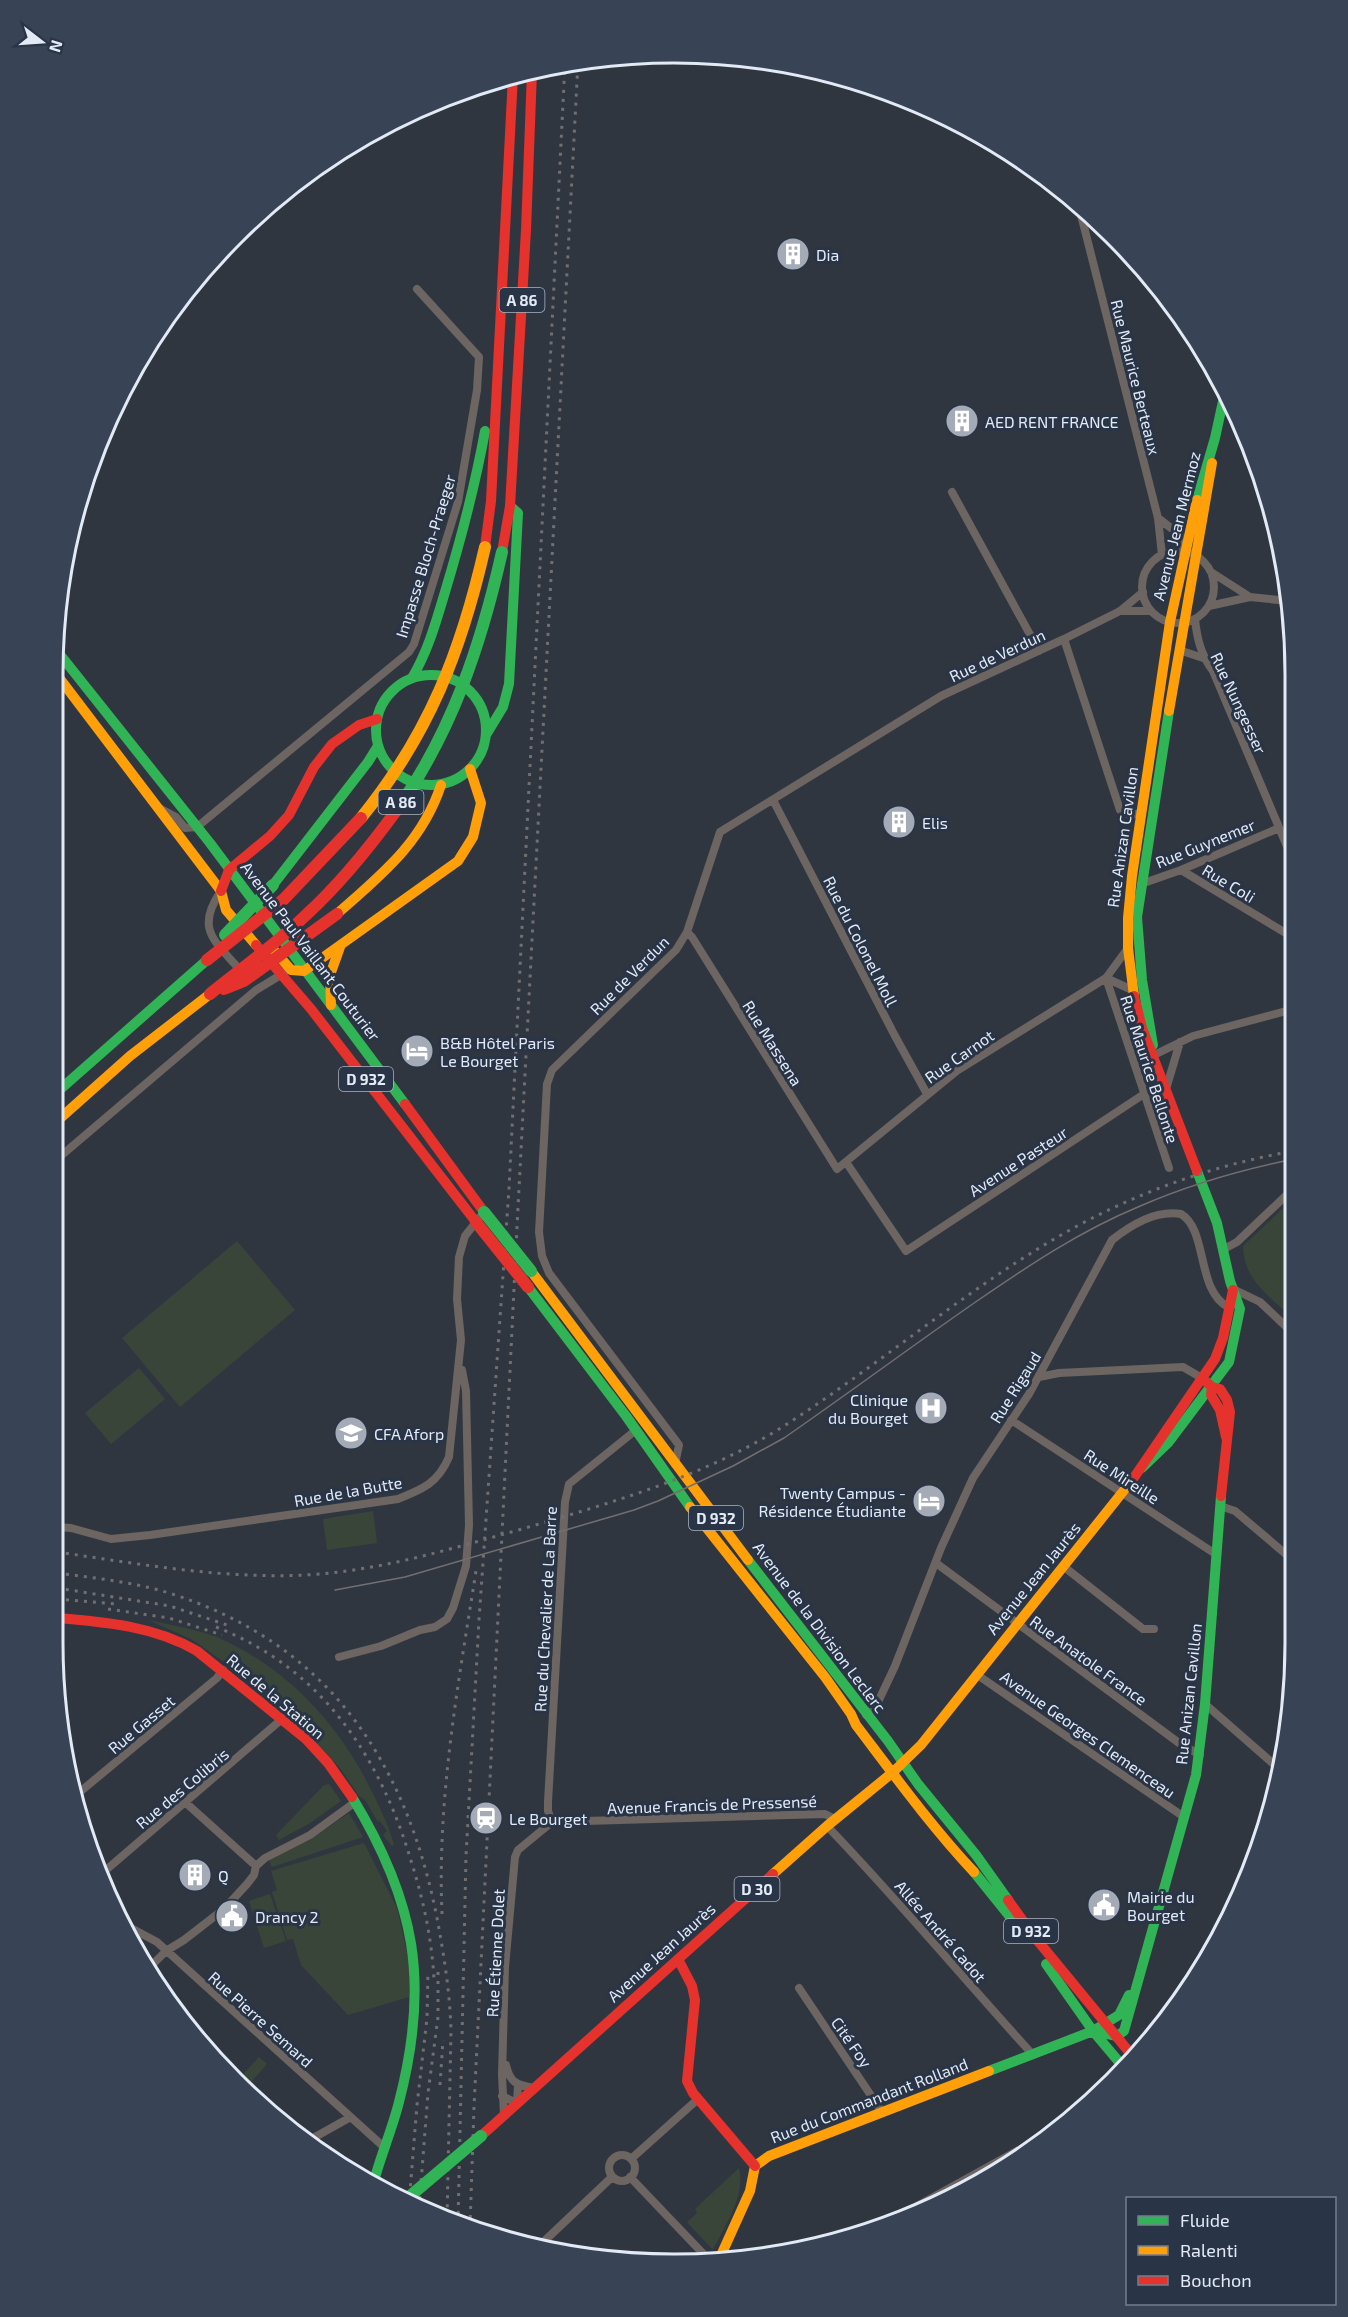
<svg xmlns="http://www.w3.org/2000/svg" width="1348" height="2317" viewBox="0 0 1348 2317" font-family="'Exo 2',sans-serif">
	<rect width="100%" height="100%" fill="#303640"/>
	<path fill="#3a453a" d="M1294,1198V1319C1270,1297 1244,1281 1243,1246Z
		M237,1241L295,1310L180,1407L122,1338Z
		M139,1368L165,1399L111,1444L85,1413Z
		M373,1511L377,1543L327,1550L323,1519Z
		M148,1620C171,1625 196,1629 219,1638C283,1666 332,1717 365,1778C376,1800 388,1822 394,1845L392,1846L383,1835L387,1831L380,1821L378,1822L365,1800L359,1796L340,1768L291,1715L234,1669L191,1639Z
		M329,1784L341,1801L310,1823L279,1840L276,1835L324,1785Z
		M349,1813L363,1837L272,1867L269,1860L314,1837Z
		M364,1843L397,1908L410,1966L409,1997L348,2015L301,1965L293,1939L287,1940L272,1892L277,1890L271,1871Z
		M270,1894L286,1941L264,1948L249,1901Z
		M259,2057L267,2064L244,2090L235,2083Z
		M739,2168C746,2196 725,2225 713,2250L687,2222L697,2213L695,2209Z"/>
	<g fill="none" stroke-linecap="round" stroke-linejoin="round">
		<path stroke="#6c6561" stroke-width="8" d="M1079,207L1158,518L1162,555
			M952,492L1039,651
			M1158,518L1180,535L1183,550
			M1142 587a36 36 0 1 1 72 0a36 36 0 1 1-72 0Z
			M1211,572L1250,597
			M1209,606L1250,597L1288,601
			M1120,611H1151
			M1195,619C1197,639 1201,655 1213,671L1294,863
			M1064,639L1120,810L1130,815L1141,813
			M1179,650L1203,658
			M773,800L895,1036L927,1094
			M161,809L176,817L185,828L197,827L409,652L414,644L458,502L477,390L479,357L417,289
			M1181,870L1294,938
			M1141,884L1181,870L1279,828
			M221,891C194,930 216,942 241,971
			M687,932L692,937L837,1169L958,1070L1106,978L1128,948
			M1106,978L1169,1168
			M1106,978L1132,990
			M1154,1055L1193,1036L1294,1009
			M1166,1089L1180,1042
			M56,1160L256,990L284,973
			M846,1162L906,1251L1144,1094
			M1224,1249L1237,1242L1294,1188
			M1233,1289L1260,1302L1294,1334
			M1039,1377L1059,1373L1183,1367L1202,1378
			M1011,1420L1217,1555
			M675,1464L679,1445L549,1273L542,1256L539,1232L547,1084L552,1070L676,950L687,932L720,832L941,696L1064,639L1120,611L1143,592
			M1220,1506L1235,1511L1294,1561
			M57,1527L71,1528L111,1539L150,1535L398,1499C423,1489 438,1483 449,1457L461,1340L457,1299L459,1257L465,1236L484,1212
			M936,1563L1179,1743L1200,1755
			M1063,1566L1143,1629H1154
			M339,1657L381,1646L420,1630L435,1627L447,1619L453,1608L466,1566L469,1525L466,1391L462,1370
			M976,1674L1184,1817
			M1205,1704L1277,1767
			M866,1715L878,1702L895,1666L941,1548L973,1478L1029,1394L1112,1240C1131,1225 1155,1210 1181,1214C1208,1230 1196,1290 1228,1307
			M75,1796L217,1678L223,1670
			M186,1803L256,1866
			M552,1822L548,1811V1802L565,1502L569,1484L636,1430
			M552,1822L825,1814L835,1819
			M827,1826C898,1900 964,1979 1033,2055
			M99,1876L282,1719
			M115,1914L131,1928L157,1942L385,2148
			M148,1969L166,1951L184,1940L224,1909L247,1884L254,1875L256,1866L265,1858L310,1835L354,1803
			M799,1988L882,2112
			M506,2065C510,2083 517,2085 534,2088
			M502,2096L517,2103L518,2085
			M504,2115L502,2075L505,1967L515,1857L518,1850L552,1822
			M306,2142L349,2118
			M609 2168a13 13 0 1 1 26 0a13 13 0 1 1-26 0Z
			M631,2159L698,2099
			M630,2177L712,2263
			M870,2232L1064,2125
			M537,2248L612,2177"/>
		<path stroke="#30b455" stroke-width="10" d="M1197,500L1215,438L1225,392
			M54,647L210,843L405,1104
			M376 730a55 55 0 1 1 110 0a55 55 0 1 1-110 0Z
			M412,678C428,651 436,622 445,592C461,539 475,486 485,431
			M486,735L503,707L509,684L518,513L510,506
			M273,885L368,762L378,746
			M1153,1045L1142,980L1137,917L1169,711
			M56,1093L207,960
			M528,1287L626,1416L690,1507
			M1142,1468L1168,1443L1229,1362L1240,1309L1230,1281L1217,1223L1197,1171
			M748,1560L888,1741L918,1784L976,1855L1008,1900
			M352,1797C416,1902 430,1983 399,2102C392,2130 380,2157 373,2185
			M974,1872L1027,1938
			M1046,1964L1093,2031L1125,2069
			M1093,2031L1117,2036L1124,2031L1196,1775L1205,1704L1221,1496
			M989,2071L1093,2031L1119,2015L1129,1995"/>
		<path stroke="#ff9f0a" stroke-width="10" d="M54,671L221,891L226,910L256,945
			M1169,711L1212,463
			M337,914C381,875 422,843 441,785
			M273,949L291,970L304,971L458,861L473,837L481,803L470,769
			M1134,996L1128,948V918L1132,876L1170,622L1197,500
			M331,1005L330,975L340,947
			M56,1122L130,1056L210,994
			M531,1271L748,1560
			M690,1507L825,1677L851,1714L856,1725C894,1775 931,1826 974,1872
			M892,1773L921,1745L1133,1479
			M773,1874L827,1826L892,1773
			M718,2262L750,2191L755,2166L769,2156L989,2071"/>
		<path stroke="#e5322d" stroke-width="10" d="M485,547L491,501L513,76
			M502,552L510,506L526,230L532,71
			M221,891L229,870L270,836L289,815L314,767L332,744L359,725L377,719
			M256,945L311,1009L476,1222
			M1134,996L1142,1028L1197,1171
			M405,1104L484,1212
			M1202,1378L1212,1387L1220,1389L1227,1400L1230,1412L1221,1496
			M1212,1387L1211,1395L1220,1410L1226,1437
			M1133,1479L1215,1359L1223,1338L1233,1290
			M57,1618C105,1622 154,1626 197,1651L306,1739L328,1763L352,1797
			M1008,1900L1033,1935L1135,2059
			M678,1959L692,1986L695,2000L687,2081L693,2093L755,2166
			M481,2136L773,1874"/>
		<path stroke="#726f70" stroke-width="1.5" d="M335,1590L405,1577L634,1510L658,1501L733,1466L784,1438C849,1393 912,1346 977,1301C1028,1266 1080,1231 1138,1207C1188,1185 1240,1170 1294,1159"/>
		<path stroke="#726f70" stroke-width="3" stroke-dasharray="3 6" stroke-linecap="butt" d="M57,1552C139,1564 222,1579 305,1575C380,1571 450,1549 522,1529C613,1502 703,1477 784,1426C884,1362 974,1282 1079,1225C1146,1189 1219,1164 1294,1151
			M57,1573C95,1578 133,1582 169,1593C328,1643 406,1761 437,1918C444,1955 450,1993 451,2031L447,2219
			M57,1588L170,1606L227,1625
			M57,1599L117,1604
			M108,1609L169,1618L222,1635
			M216,1627C323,1669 381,1758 412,1864C424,1902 432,1941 434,1980
			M442,1914C437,1799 458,1685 476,1571
			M440,2085L443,2040
			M409,2204L417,2105L427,2018L428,1971
			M419,2208L428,2093L438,2017V1971
			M458,2223L466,1856L479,1620L509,1189L565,63
			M470,2227L474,2107L517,1227L578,62"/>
		<path stroke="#30b455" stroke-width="12" d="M396,811C452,732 481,645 502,552
			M225,935L273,885
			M484,1212L531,1271
			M403,2202L481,2136"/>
		<path stroke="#ff9f0a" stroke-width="12" d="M361,818C429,734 461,652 485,547"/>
		<path stroke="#e5322d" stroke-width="12" d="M207,960L284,899L361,818
			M224,989L244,981L337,914
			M210,994C242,968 276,944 306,915C340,884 369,848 396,811
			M476,1222L528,1287"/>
	</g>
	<defs>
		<symbol id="building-disc" viewBox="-11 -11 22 22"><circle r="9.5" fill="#a4abb6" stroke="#293547"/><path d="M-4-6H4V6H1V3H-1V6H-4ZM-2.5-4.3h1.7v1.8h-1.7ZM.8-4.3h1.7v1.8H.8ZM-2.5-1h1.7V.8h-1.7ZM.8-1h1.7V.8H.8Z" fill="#fff"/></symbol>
		<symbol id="hotel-disc" viewBox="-11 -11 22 22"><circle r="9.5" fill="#a4abb6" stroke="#293547"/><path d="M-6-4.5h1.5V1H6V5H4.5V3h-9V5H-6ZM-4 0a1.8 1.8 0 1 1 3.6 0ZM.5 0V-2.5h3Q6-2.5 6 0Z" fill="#fff"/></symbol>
		<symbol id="hospital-disc" viewBox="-11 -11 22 22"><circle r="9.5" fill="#a4abb6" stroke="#293547"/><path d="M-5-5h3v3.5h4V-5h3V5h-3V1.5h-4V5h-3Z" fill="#fff"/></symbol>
		<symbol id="university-disc" viewBox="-11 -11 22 22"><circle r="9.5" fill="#a4abb6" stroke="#293547"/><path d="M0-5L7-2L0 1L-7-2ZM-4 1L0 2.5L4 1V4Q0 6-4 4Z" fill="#fff"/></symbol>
		<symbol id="station-disc" viewBox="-11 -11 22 22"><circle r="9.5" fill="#a4abb6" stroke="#293547"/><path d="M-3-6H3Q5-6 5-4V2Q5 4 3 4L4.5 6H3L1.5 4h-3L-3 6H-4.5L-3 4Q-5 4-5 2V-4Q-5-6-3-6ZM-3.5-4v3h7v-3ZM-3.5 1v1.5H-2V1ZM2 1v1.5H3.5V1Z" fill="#fff"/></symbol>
		<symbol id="civic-disc" viewBox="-11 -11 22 22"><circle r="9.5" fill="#a4abb6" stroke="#293547"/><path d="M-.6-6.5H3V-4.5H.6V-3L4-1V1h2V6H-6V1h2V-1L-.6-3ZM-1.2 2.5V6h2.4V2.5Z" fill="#fff"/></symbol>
	</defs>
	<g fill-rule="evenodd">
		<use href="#building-disc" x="774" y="235" width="38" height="38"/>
		<use href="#building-disc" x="943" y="402" width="38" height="38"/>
		<use href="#building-disc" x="880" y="803" width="38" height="38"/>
		<use href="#hotel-disc" x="398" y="1032" width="38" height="38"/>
		<use href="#hospital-disc" x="912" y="1389" width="38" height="38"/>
		<use href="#university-disc" x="332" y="1414" width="38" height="38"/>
		<use href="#hotel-disc" x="910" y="1482" width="38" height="38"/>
		<use href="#station-disc" x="467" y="1799" width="38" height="38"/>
		<use href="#building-disc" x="176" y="1856" width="38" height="38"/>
		<use href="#civic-disc" x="1085" y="1886" width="38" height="38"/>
		<use href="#civic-disc" x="213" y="1897" width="38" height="38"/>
	</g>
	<g text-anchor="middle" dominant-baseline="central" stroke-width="6" stroke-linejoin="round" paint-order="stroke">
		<g fill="#293547" stroke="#aab4c2" stroke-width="1.5">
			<rect x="499.5" y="288" width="45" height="24" rx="4.5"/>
			<rect x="378.5" y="790" width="45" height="24" rx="4.5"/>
			<rect x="339" y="1067" width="54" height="24" rx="4.5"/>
			<rect x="689" y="1506" width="54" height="24" rx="4.5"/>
			<rect x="734.5" y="1877" width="45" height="24" rx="4.5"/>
			<rect x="1004" y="1919" width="54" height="24" rx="4.5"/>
		</g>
		<g font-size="15" font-weight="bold" fill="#e2eaf6">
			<text x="522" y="300">A 86</text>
			<text x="401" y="802">A 86</text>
			<text x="366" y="1079">D 932</text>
			<text x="716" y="1518">D 932</text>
			<text x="757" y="1889">D 30</text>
			<text x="1031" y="1931">D 932</text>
		</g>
		<g font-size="16" fill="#e2eaf6" stroke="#293547" text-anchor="start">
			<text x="816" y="254">Dia</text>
			<text x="985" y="421">AED RENT FRANCE</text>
			<text x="922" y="822">Elis</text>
			<text x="440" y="1042">B&amp;B Hôtel Paris<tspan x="440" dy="18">Le Bourget</tspan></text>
			<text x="908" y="1399" text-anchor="end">Clinique<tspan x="908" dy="18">du Bourget</tspan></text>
			<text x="374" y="1433">CFA Aforp</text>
			<text x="906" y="1492" text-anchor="end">Twenty Campus -<tspan x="906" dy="18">Résidence Étudiante</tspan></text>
			<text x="509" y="1818">Le Bourget</text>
			<text x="218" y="1875">Q</text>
			<text x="1127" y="1896">Mairie du<tspan x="1127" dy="18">Bourget</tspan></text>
			<text x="255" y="1916">Drancy 2</text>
		</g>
		<g font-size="16" fill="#e2eaf6" stroke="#293547">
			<text transform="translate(1136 377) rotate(76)">Rue Maurice Berteaux</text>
			<text transform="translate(1176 526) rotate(-76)">Avenue Jean Mermoz</text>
			<text transform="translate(425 556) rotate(-73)">Impasse Bloch-Praeger</text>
			<text transform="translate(997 655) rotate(-25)">Rue de Verdun</text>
			<text transform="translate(1239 703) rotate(65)">Rue Nungesser</text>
			<text transform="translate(1122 837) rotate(-82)">Rue Anizan Cavillon</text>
			<text transform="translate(1205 843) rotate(-22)">Rue Guynemer</text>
			<text transform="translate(1229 883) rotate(31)">Rue Coli</text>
			<text transform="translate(861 941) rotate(63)">Rue du Colonel Moll</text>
			<text transform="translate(311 951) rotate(53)">Avenue Paul Vaillant Couturier</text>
			<text transform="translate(629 975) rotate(-45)">Rue de Verdun</text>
			<text transform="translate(773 1043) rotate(58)">Rue Massena</text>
			<text transform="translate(959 1056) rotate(-35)">Rue Carnot</text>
			<text transform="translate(1150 1069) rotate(72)">Rue Maurice Bellonte</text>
			<text transform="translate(1018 1161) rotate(-33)">Avenue Pasteur</text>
			<text transform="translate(1015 1387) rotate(-58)">Rue Rigaud</text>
			<text transform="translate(1122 1476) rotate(33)">Rue Mireille</text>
			<text transform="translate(348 1491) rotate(-10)">Rue de la Butte</text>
			<text transform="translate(1033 1578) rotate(-51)">Avenue Jean Jaurès</text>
			<text transform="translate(545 1609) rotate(-87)">Rue du Chevalier de La Barre</text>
			<text transform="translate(820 1627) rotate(53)">Avenue de la Division Leclerc</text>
			<text transform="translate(1089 1660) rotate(36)">Rue Anatole France</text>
			<text transform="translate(1188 1694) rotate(-84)">Rue Anizan Cavillon</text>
			<text transform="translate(276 1696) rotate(40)">Rue de la Station</text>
			<text transform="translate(141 1724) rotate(-40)">Rue Gasset</text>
			<text transform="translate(1088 1734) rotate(35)">Avenue Georges Clemenceau</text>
			<text transform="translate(182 1788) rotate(-40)">Rue des Colibris</text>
			<text transform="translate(712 1804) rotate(-2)">Avenue Francis de Pressensé</text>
			<text transform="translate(941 1931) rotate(49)">Allée André Cadot</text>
			<text transform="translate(661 1952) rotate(-42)">Avenue Jean Jaurès</text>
			<text transform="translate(495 1953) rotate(-87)">Rue Étienne Dolet</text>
			<text transform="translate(261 2019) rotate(42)">Rue Pierre Semard</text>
			<text transform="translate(852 2042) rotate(55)">Cité Foy</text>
			<text transform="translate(869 2100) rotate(-21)">Rue du Commandant Rolland</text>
		</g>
	</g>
	<path d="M0 0H1348V2317H0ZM674 63H674A611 611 0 0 1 1285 674V1643A611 611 0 0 1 674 2254H674A611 611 0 0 1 63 1643V674A611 611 0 0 1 674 63Z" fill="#384355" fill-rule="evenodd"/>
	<path fill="none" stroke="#e2eaf6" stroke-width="3" d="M674 63H674A611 611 0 0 1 1285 674V1643A611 611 0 0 1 674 2254H674A611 611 0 0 1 63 1643V674A611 611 0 0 1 674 63Z"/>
	<rect x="1126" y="2197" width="210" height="108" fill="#293547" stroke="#737d8d" stroke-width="1.5"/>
	<rect x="1138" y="2216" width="30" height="9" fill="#30b455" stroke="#737d8d" stroke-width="1.5"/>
	<text x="1180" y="2227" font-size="18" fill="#e2eaf6">Fluide</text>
	<rect x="1138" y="2246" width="30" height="9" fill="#ff9f0a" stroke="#737d8d" stroke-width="1.5"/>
	<text x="1180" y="2257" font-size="18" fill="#e2eaf6">Ralenti</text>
	<rect x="1138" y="2276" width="30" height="9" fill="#e5322d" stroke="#737d8d" stroke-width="1.5"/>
	<text x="1180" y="2287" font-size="18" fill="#e2eaf6">Bouchon</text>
	<g transform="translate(42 42) rotate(107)" stroke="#293547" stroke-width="4.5" paint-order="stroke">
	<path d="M0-4.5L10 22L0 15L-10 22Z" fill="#e2eaf6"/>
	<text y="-9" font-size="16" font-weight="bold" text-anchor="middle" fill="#e2eaf6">N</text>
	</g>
</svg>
